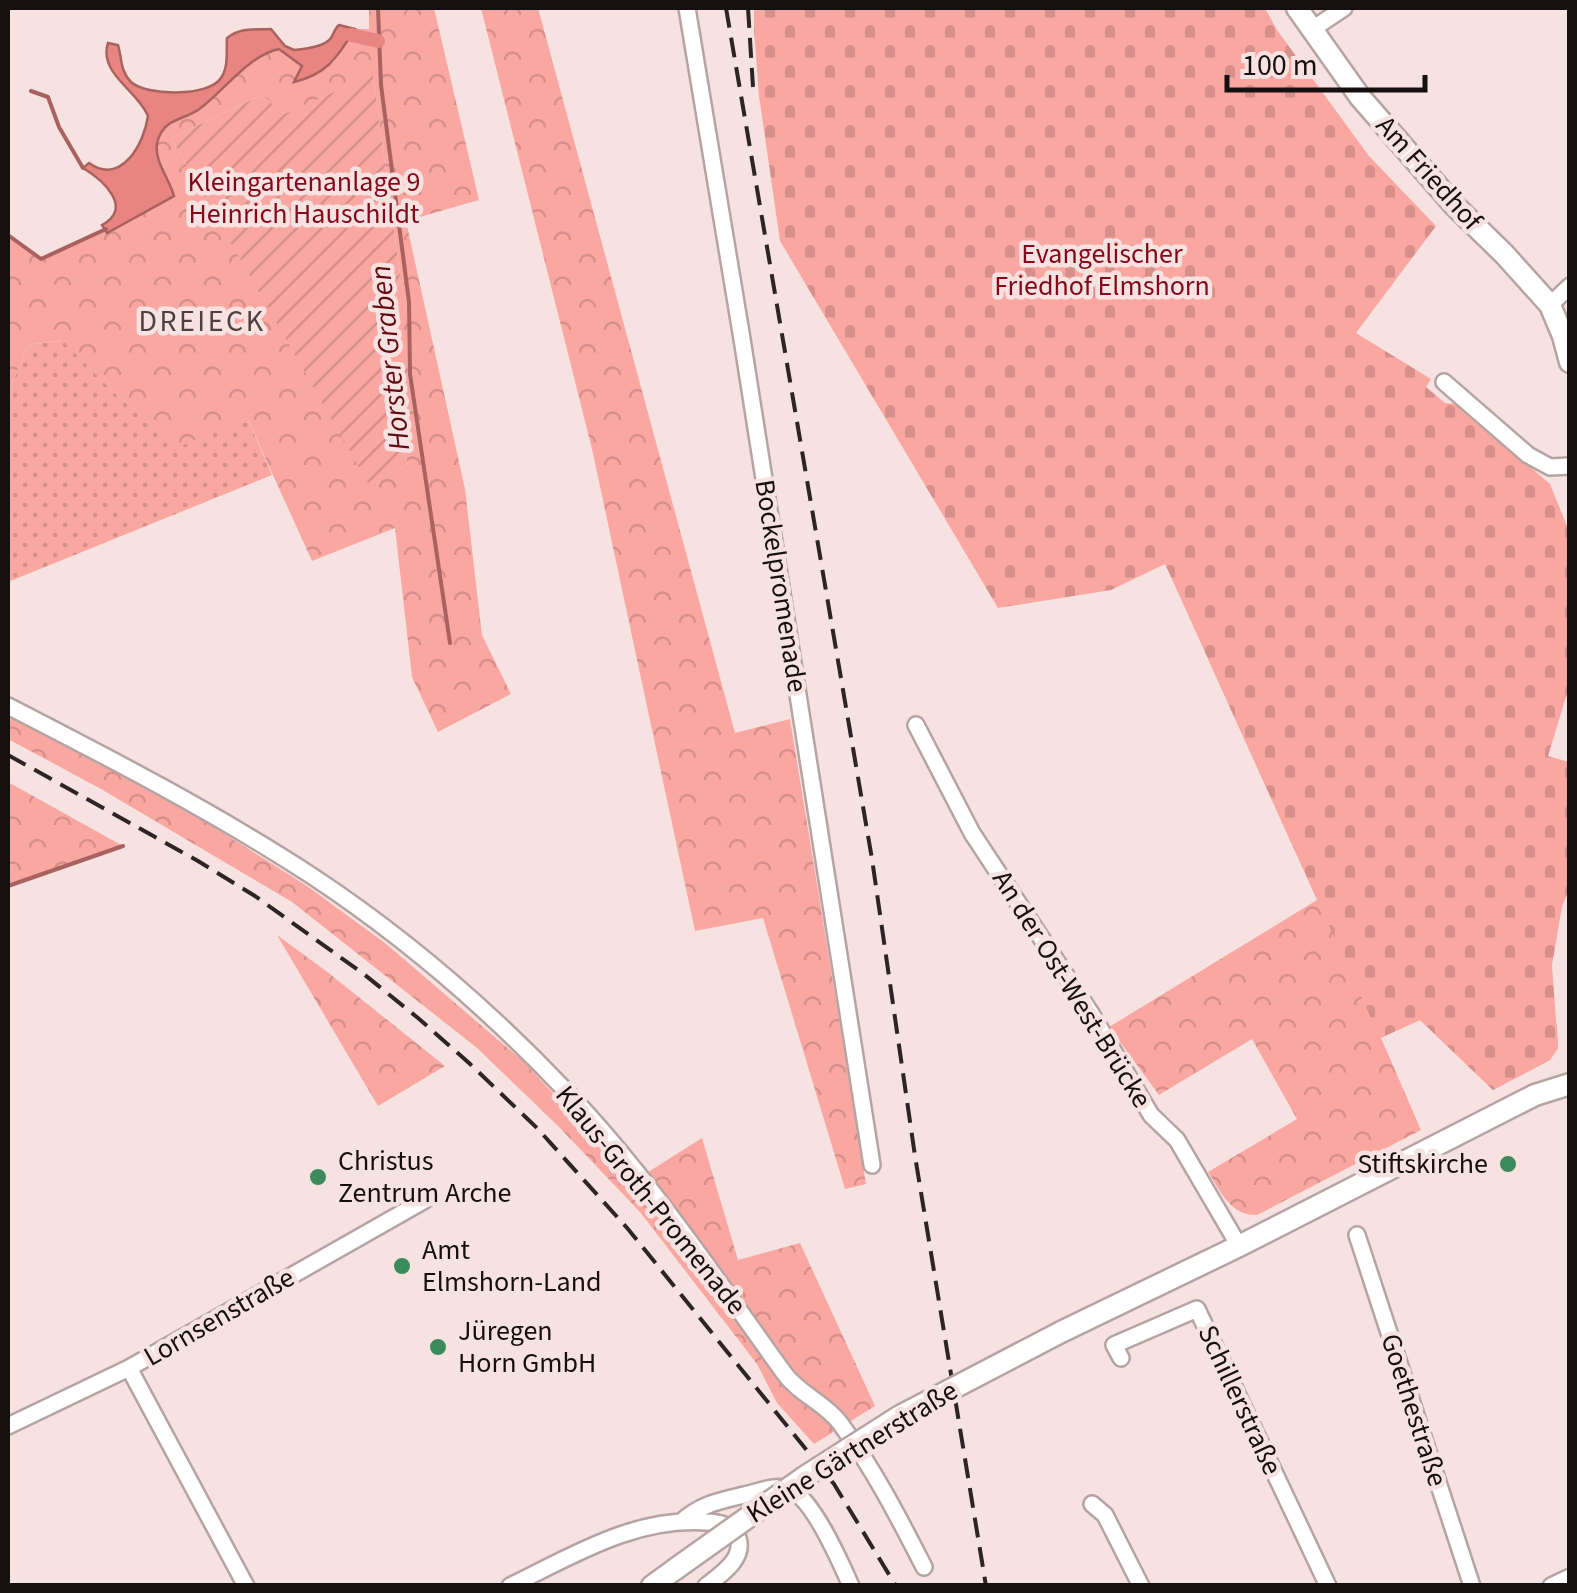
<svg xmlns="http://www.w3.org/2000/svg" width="1577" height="1593" viewBox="0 0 1577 1593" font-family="'Source Sans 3',sans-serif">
	<defs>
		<pattern id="grass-dots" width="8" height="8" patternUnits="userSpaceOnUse" patternTransform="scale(2.5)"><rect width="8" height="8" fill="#faa7a2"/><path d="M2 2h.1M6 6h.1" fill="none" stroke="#d68f8a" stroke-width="1.8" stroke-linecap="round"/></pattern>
		<pattern id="forest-crowns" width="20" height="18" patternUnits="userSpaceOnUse" patternTransform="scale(2.5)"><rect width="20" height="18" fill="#faa7a2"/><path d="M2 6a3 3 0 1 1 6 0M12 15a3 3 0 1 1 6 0" fill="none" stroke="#d68f8a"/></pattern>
		<pattern id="cemetery-stones" width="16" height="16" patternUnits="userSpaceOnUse" patternTransform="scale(2.5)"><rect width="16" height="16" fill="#faa7a2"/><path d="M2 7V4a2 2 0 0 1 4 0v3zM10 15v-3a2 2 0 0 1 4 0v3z" fill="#d68f8a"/></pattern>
		<pattern id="garden-furrows" width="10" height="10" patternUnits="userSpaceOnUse" patternTransform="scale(2.5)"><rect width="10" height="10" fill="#faa7a2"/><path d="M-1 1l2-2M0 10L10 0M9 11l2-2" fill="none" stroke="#d68f8a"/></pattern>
	</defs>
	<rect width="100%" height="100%" fill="#f6e3e1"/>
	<path fill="url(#grass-dots)" d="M63,340L118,396L179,446L247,418L272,475L8,582V393L28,345Z"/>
	<path fill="url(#forest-crowns)" fill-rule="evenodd" d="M369,8H434L479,200L406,221L465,489L482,635L511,694L438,732L412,677L395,528L312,561L247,418L179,447L118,396L62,340L28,345L8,393V235L41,259L106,229L107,233L174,196C170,182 155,157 157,144C158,136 163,128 169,124C178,118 189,116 198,110C225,91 248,56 279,48L302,66L319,72L334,62L355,29H369ZM373,76L400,274L384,378L408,465L369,482L171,138L262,95L284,114Z
		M481,8H538L735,733L790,719L866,1184L845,1189L763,918L695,931L592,449Z
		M1208,659L1557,1025L1558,1048L1550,1060L1493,1090L1420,1020L1381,1038L1421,1130L1257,1215C1231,1216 1221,1192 1208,1172L1297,1119L1252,1039L1159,1095L1109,1027L1317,900Z
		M8,716L136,782L204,821L307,886L385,943L524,1062L634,1181L702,1138L738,1260L800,1243L875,1406L814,1444L777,1403L757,1364L640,1212L559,1127L477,1048L292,902L101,789L8,739Z
		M8,782L123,846L8,886Z
		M277,935L326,971L445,1066L378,1106Z"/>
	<path fill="url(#cemetery-stones)" d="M754,8H1265L1277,30L1369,156L1436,226L1356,333L1431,379L1426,387L1445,403L1458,404L1550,484L1569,531V687L1548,756L1569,762L1570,886L1562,907L1552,965L1558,1048L1550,1060L1493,1090L1420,1020L1380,1038L1165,564L1111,590L998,608L780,241L759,96L754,30Z"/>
	<path fill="url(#garden-furrows)" d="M373,75L400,274L384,378L408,465L368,483L171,138L262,95L284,114Z"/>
	<path fill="#e88581" stroke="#a9625f" stroke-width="2.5" d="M339,25L355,29C338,56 328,74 294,82L302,66L279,49C249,55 224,91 198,110C189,116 178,118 169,124C163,128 158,136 157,144C154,161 170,180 174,196L107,233L102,225C134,208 103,180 83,168L89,163C121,186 144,144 148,116C138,91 98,73 108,43L118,45C122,58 120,71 131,82C146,96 209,97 221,78C229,66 226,51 227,38C241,27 253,30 271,29L285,46L294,50C305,49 325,47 331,38C334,33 335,28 339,25Z"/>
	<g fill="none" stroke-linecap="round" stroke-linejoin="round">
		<path stroke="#a9625f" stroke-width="4" d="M378,8L381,85L409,302L410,374L450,643
			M31,91L48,97L59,127L83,168
			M8,235L41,259L106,229
			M8,886L123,846"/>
		<path stroke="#e88581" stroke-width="14" d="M351,35L378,41"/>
		<defs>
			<path id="street" d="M687,8L742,339L872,1165
				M1311,30L1344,8
				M1550,305L1570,286
				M1444,382L1528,455L1550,467L1570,466
				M8,706C111,759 214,812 312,876C403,936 491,1012 566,1091C648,1177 715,1277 784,1373C799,1394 825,1403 840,1423C873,1468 899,1518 924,1567
				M916,725L972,833L1092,1015L1151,1115L1177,1140L1239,1246
				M1357,1235L1472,1586
				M1121,1358L1114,1345L1197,1309L1328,1586
				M129,1368L246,1586
				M8,1426L129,1368L425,1200
				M1092,1504L1105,1515L1141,1586
				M681,1522C701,1504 719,1501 744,1495C759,1492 775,1484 789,1489C812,1497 841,1563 851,1586
				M510,1586C572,1556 634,1517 706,1522C717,1522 734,1525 738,1538C745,1559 720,1575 706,1586
				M1551,1586L1570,1577"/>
			<path id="secondary" d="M1297,8L1360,97L1454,205L1505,255L1550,305L1563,336L1570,362
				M1061,1332L1239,1246L1535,1095L1570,1084
				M652,1586L674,1570"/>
		</defs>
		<use href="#street" stroke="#b6a4a3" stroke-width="20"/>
		<use href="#secondary" stroke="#b6a4a3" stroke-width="25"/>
		<use href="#street" stroke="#fff" stroke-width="15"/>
		<use href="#secondary" stroke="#fff" stroke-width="20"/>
		<path stroke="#2d2525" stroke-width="4" stroke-dasharray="20 10" stroke-linecap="butt" d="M726,8L872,859L915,1156L986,1586
			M748,8L753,87
			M8,755L198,861L255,896L365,975L418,1018L469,1063L537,1128L628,1229L834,1484L896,1586"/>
		<defs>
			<path id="secondary-bridge" d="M674,1570L806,1476L900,1416L1061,1332"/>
		</defs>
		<use href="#secondary-bridge" stroke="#b6a4a3" stroke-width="25" stroke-linecap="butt"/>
		<use href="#secondary-bridge" stroke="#fff" stroke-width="20"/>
	</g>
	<g fill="#3b8b5c" stroke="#f6e3e1" stroke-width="4">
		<circle cx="1508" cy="1164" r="10"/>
		<circle cx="318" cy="1177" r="10"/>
		<circle cx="402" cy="1266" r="10"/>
		<circle cx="438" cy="1347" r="10"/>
	</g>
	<g text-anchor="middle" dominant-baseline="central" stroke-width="9" stroke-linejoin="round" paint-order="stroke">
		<g font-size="28" fill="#160f0f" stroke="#f6e3e1">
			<text transform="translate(1429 173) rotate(48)">Am Friedhof</text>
			<text transform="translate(781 586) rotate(81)">Bockelpromenade</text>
			<text transform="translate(1072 989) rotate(58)">An der Ost-West-Brücke</text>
			<text transform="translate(651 1200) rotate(51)">Klaus-Groth-Promenade</text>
			<text transform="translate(219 1317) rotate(-30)">Lornsenstraße</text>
			<text transform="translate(1240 1400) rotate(65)">Schillerstraße</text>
			<text transform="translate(1414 1410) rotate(72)">Goethestraße</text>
			<text transform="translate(852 1452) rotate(-32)">Kleine Gärtnerstraße</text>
		</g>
		<g font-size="28" fill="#830819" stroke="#f6e3e1">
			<text x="304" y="182">Kleingartenanlage 9<tspan x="304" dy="32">Heinrich Hauschildt</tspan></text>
			<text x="1102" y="254">Evangelischer<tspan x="1102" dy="32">Friedhof Elmshorn</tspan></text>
		</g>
		<g font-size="28" fill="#160f0f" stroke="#f6e3e1" text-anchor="start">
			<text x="338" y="1161">Christus<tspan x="338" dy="32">Zentrum Arche</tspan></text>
			<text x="1488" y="1164" text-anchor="end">Stiftskirche</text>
			<text x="422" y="1250">Amt<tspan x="422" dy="32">Elmshorn-Land</tspan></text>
			<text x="458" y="1331">Jüregen<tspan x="458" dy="32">Horn GmbH</tspan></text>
		</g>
		<g font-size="30" letter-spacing="2.5" fill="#4e3e3d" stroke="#f6e3e1">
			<text x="202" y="321">DREIECK</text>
		</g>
		<g font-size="30" font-style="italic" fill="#630912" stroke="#f6e3e1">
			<text transform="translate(390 358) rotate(-96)">Horster Graben</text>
		</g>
	</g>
	<rect width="1577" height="1593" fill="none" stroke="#160f0f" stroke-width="20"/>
	<path d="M1227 75v15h198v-15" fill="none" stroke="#160f0f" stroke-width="5"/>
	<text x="1242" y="75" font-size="30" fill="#160f0f" stroke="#f6e3e1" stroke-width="8" paint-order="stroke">100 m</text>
</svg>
